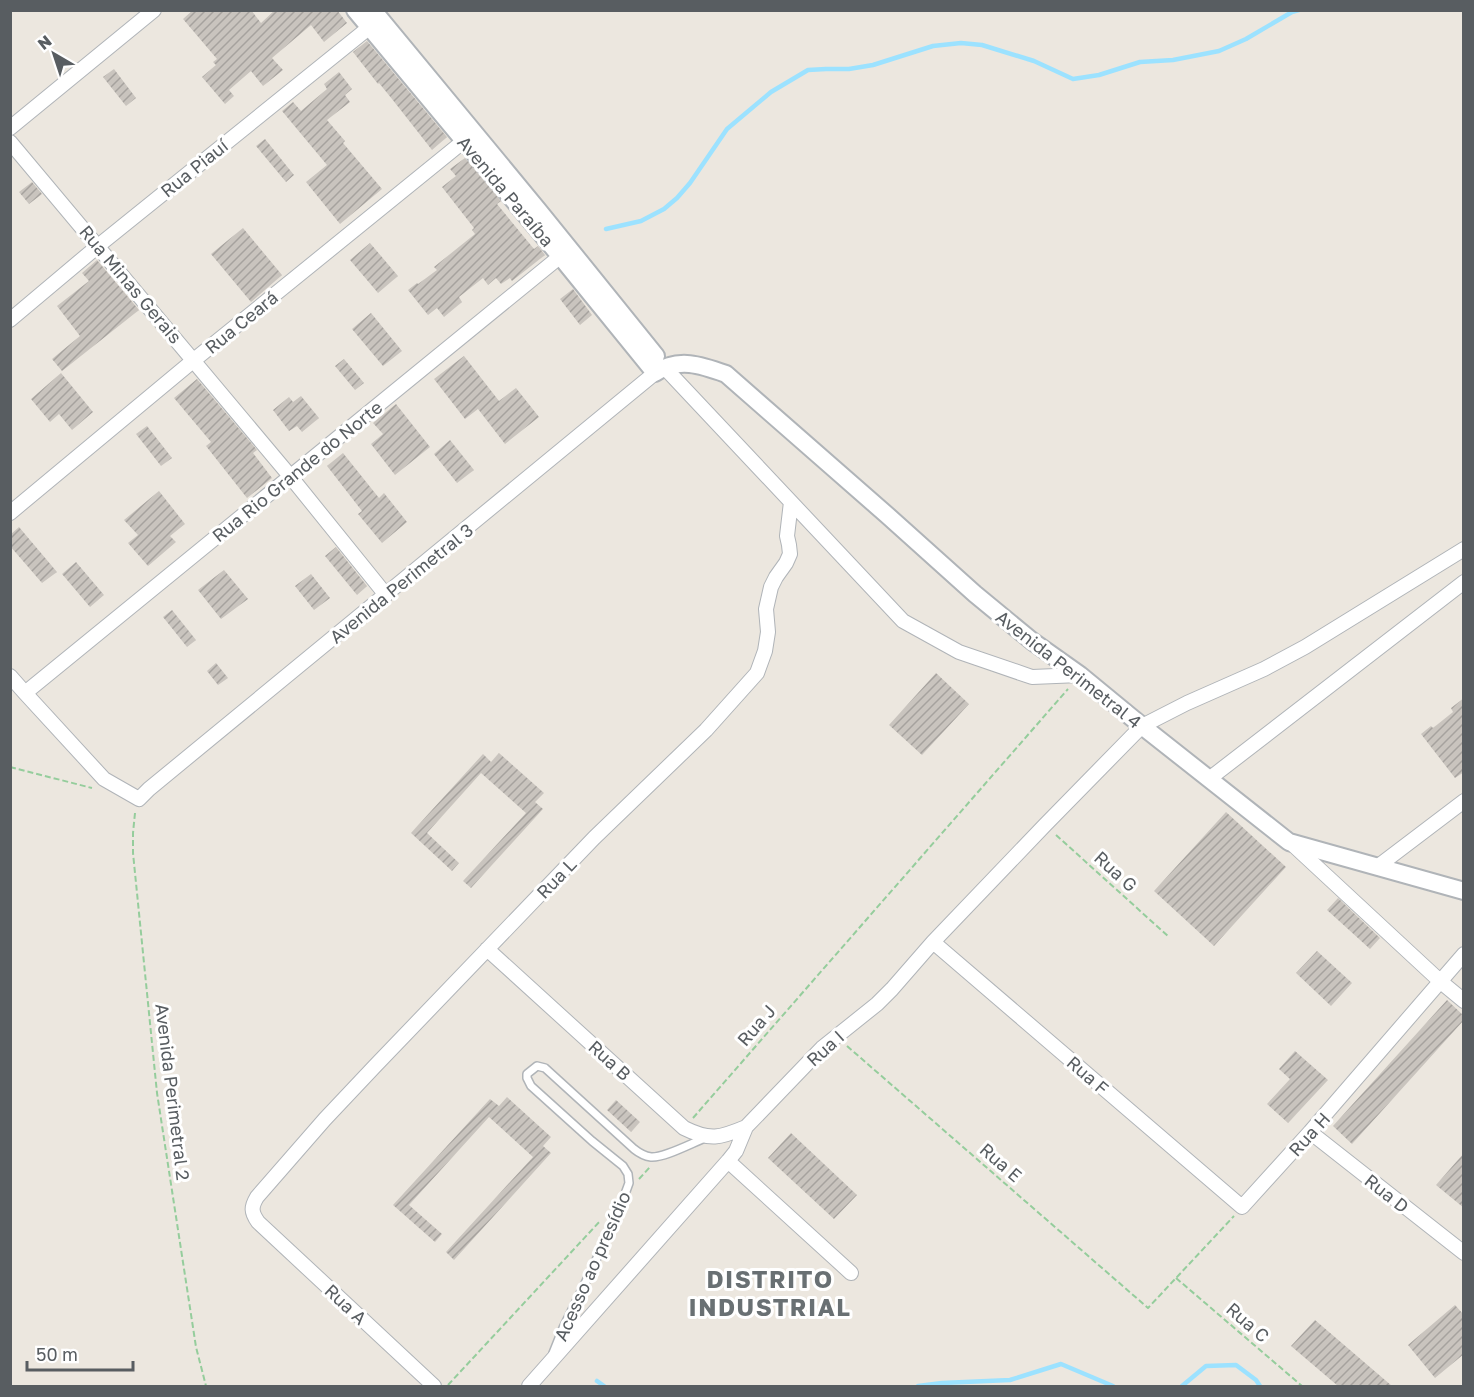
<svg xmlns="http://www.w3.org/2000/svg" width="1474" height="1397" viewBox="0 0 1474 1397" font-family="'Golos Text',sans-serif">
	<defs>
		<pattern id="building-hatch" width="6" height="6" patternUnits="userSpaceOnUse" patternTransform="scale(1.5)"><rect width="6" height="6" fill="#c9c4be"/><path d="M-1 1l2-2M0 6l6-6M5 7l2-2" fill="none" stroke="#a6a29e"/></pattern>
	</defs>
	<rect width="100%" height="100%" fill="#ece7df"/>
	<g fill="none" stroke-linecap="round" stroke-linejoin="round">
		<path stroke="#9ce2ff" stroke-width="4.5" d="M606,229L641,221L664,209L677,198L690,183L727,129L771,92L808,70L826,69H849L873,65L933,46L961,43L982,45L1034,61L1073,79L1099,75L1140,62L1173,60L1219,51L1246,39L1292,12L1299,10
			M597,1381L604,1386
			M918,1386L942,1383L1010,1380L1061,1364L1113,1386
			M1182,1386L1206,1366L1236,1365L1256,1380L1260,1386"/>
	</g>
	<path fill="url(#building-hatch)" d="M193,10H251L261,23L275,10H337L347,23L324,42L311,25L272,58L283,70L263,86L251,71L229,90L234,96L225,104L202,77L216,65L213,62L217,59L183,19Z
		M367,41L447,137L432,150L392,99L379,83L378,84L353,52Z
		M114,69L136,98L126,106L103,77Z
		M339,72L352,89L345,95L350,102L327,120L345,141L343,143L382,189L340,224L306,182L327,165L282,111L293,102L301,111L327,89L324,84Z
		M265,139L294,175L286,182L256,146Z
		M465,158L501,201L497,204L534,249L538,246L545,255L512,281L510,278L501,284L496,278L488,285L483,278L459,297L462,302L444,317L437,308L428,315L408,290L417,283L418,284L437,270L434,267L475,234L472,230L474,228L442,187L456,176L450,169Z
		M32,182L42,194L29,204L19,192Z
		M243,228L282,275L251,302L211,254Z
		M370,243L398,276L378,293L350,260Z
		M97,260L139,310L62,371L52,359L80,336L57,306L89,281L82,273Z
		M573,289L592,315L580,325L560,299Z
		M371,313L402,351L383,366L352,329Z
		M464,356L499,401L516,388L539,417L505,444L478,409L465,419L434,379Z
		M344,359L364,383L355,390L335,366Z
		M61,373L93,412L72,430L59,414L50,422L31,399Z
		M197,379L257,450L253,453L272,478L247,498L206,446L211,442L174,398Z
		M301,396L319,418L302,432L297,426L289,431L273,410L289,397L293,402Z
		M396,404L430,447L395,475L371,444L383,434L373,423Z
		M147,426L172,458L161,466L136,434Z
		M450,440L474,470L457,483L434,454Z
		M343,453L379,498L384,493L407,522L382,543L358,514L362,511L327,466Z
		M159,491L185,524L170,536L176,542L148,566L128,543L138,535L124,520Z
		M19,527L57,572L42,583L10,546V535Z
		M336,547L367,586L357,595L325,556Z
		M76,562L104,595L90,607L62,574Z
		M224,570L248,599L221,619L198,590Z
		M311,574L330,598L314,610L295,586Z
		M172,610L196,640L187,647L163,617Z
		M216,663L228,678L218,685L207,671Z
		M936,673L969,704L922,755L889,725Z
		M1464,698V772L1455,778L1421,734L1431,726L1433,728L1453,712L1451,708Z
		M499,753L544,793L535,802L543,809L471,888L463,881L526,813L481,773L427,833L459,863L452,871L411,833L483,754L491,762Z
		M1226,812L1286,867L1214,946L1154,891Z
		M1338,898L1380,938L1370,949L1327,910Z
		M1317,951L1352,983L1331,1006L1296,973Z
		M1447,1000L1464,1016V1020L1352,1144L1333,1126Z
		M1295,1051L1328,1080L1288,1123L1267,1104L1290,1079L1279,1069Z
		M507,1097L551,1137L543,1146L551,1153L454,1260L446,1252L533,1157L489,1117L409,1205L442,1234L435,1242L393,1205L490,1099L499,1106Z
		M616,1100L640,1122L631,1132L607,1110Z
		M791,1133L857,1195L834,1219L768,1158Z
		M1464,1153V1208L1436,1185Z
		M1455,1305L1464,1315V1354L1435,1378L1408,1345Z
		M1315,1320L1392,1386H1338L1291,1346Z"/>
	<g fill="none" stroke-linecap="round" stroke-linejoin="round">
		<defs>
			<path id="service" d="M553,1353L563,1328L593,1267L625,1194L629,1183L628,1174L623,1166L592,1141L531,1086L527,1078V1074L537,1066L545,1068L634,1149C639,1153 644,1156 651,1157C664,1158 692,1143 705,1138"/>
			<path id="minor" d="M10,128L154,10
				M10,142L290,476L386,595
				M10,320L98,246L376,22
				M664,367L903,621L959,652L1032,677L1080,675
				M10,513L194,360L470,136
				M10,676L25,693L104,779L139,799L149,789L655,373
				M25,693L568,250
				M1209,779L1464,582
				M1290,842L1441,982L1464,1001
				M1377,867L1464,801
				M933,942L1242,1207L1310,1132L1464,954
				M487,949L684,1128C710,1141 720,1138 746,1127
				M1310,1132L1464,1253
				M728,1161L851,1273
				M434,1386L258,1222C251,1212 251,1207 257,1197L325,1119L375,1066L594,838L706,730L757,673L765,651L768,632L766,609L771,587L776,577L786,563L790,554L789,545L787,536L791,502
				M529,1386L728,1161L736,1151L746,1127L822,1048L877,1004L892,989L933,942L1045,825L1142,726L1187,703L1264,669L1305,647L1464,549"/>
			<path id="tertiary" d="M355,10L560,256L655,373C678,357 701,365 726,374L887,515L975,594L1032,641L1080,675L1142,726L1289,842L1464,891
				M373,10L539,211L656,356"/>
		</defs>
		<use href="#service" stroke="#b0b4b8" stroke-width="10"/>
		<use href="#minor" stroke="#b0b4b8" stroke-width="16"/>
		<use href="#tertiary" stroke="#b0b4b8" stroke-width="20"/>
		<path stroke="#95cd9c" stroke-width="2" stroke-dasharray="6 3" stroke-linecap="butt" d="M10,767L92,788
			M135,813L133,833V853L157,1093L196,1347L206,1386
			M1056,835L1169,937
			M847,1046L1148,1308L1234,1216
			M693,1118L1068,689
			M639,1179L650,1167
			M1176,1278L1302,1386
			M448,1385L601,1220"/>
		<use href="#service" stroke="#fff" stroke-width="7"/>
		<use href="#minor" stroke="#fff" stroke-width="14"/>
		<use href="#tertiary" stroke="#fff" stroke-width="16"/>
	</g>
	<g text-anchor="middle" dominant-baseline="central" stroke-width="6" stroke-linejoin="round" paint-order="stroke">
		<g font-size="18" fill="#585d61" stroke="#fff">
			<text transform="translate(194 168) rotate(-39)">Rua Piauí</text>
			<text transform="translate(506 191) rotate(50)">Avenida Paraíba</text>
			<text transform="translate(131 284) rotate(50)">Rua Minas Gerais</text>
			<text transform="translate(241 322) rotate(-39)">Rua Ceará</text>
			<text transform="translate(297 471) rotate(-39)">Rua Rio Grande do Norte</text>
			<text transform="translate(401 583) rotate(-39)">Avenida Perimetral 3</text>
			<text transform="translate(1069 669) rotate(38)">Avenida Perimetral 4</text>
			<text transform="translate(1116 871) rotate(42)">Rua G</text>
			<text transform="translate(556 878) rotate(-46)">Rua L</text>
			<text transform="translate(756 1025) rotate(-49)">Rua J</text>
			<text transform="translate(825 1048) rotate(-42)">Rua I</text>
			<text transform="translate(610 1060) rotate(42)">Rua B</text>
			<text transform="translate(1088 1075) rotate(41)">Rua F</text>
			<text transform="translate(173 1092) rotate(83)">Avenida Perimetral 2</text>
			<text transform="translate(1309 1134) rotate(-48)">Rua H</text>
			<text transform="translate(1001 1162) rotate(41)">Rua E</text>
			<text transform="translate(1387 1193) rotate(38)">Rua D</text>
			<text transform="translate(592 1266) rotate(-66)">Acesso ao presídio</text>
			<text transform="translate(346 1304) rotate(43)">Rua A</text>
			<text transform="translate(1248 1322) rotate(41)">Rua C</text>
		</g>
		<g font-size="24" font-weight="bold" letter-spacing="1.5" fill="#697073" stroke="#fff">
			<text x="770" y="1278">DISTRITO<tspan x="770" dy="28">INDUSTRIAL</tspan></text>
		</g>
	</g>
	<rect width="1474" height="1397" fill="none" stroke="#585d61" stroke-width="24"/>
	<g transform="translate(54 54) rotate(321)" stroke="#ffffff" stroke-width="4.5" paint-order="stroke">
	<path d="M0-4.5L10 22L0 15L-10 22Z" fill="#585d61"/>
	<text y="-9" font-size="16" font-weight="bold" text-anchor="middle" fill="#585d61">N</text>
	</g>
	<path d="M27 1361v9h106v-9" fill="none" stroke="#585d61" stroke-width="3"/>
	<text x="36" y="1361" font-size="18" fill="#585d61" stroke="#ffffff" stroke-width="4.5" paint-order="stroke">50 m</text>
</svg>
